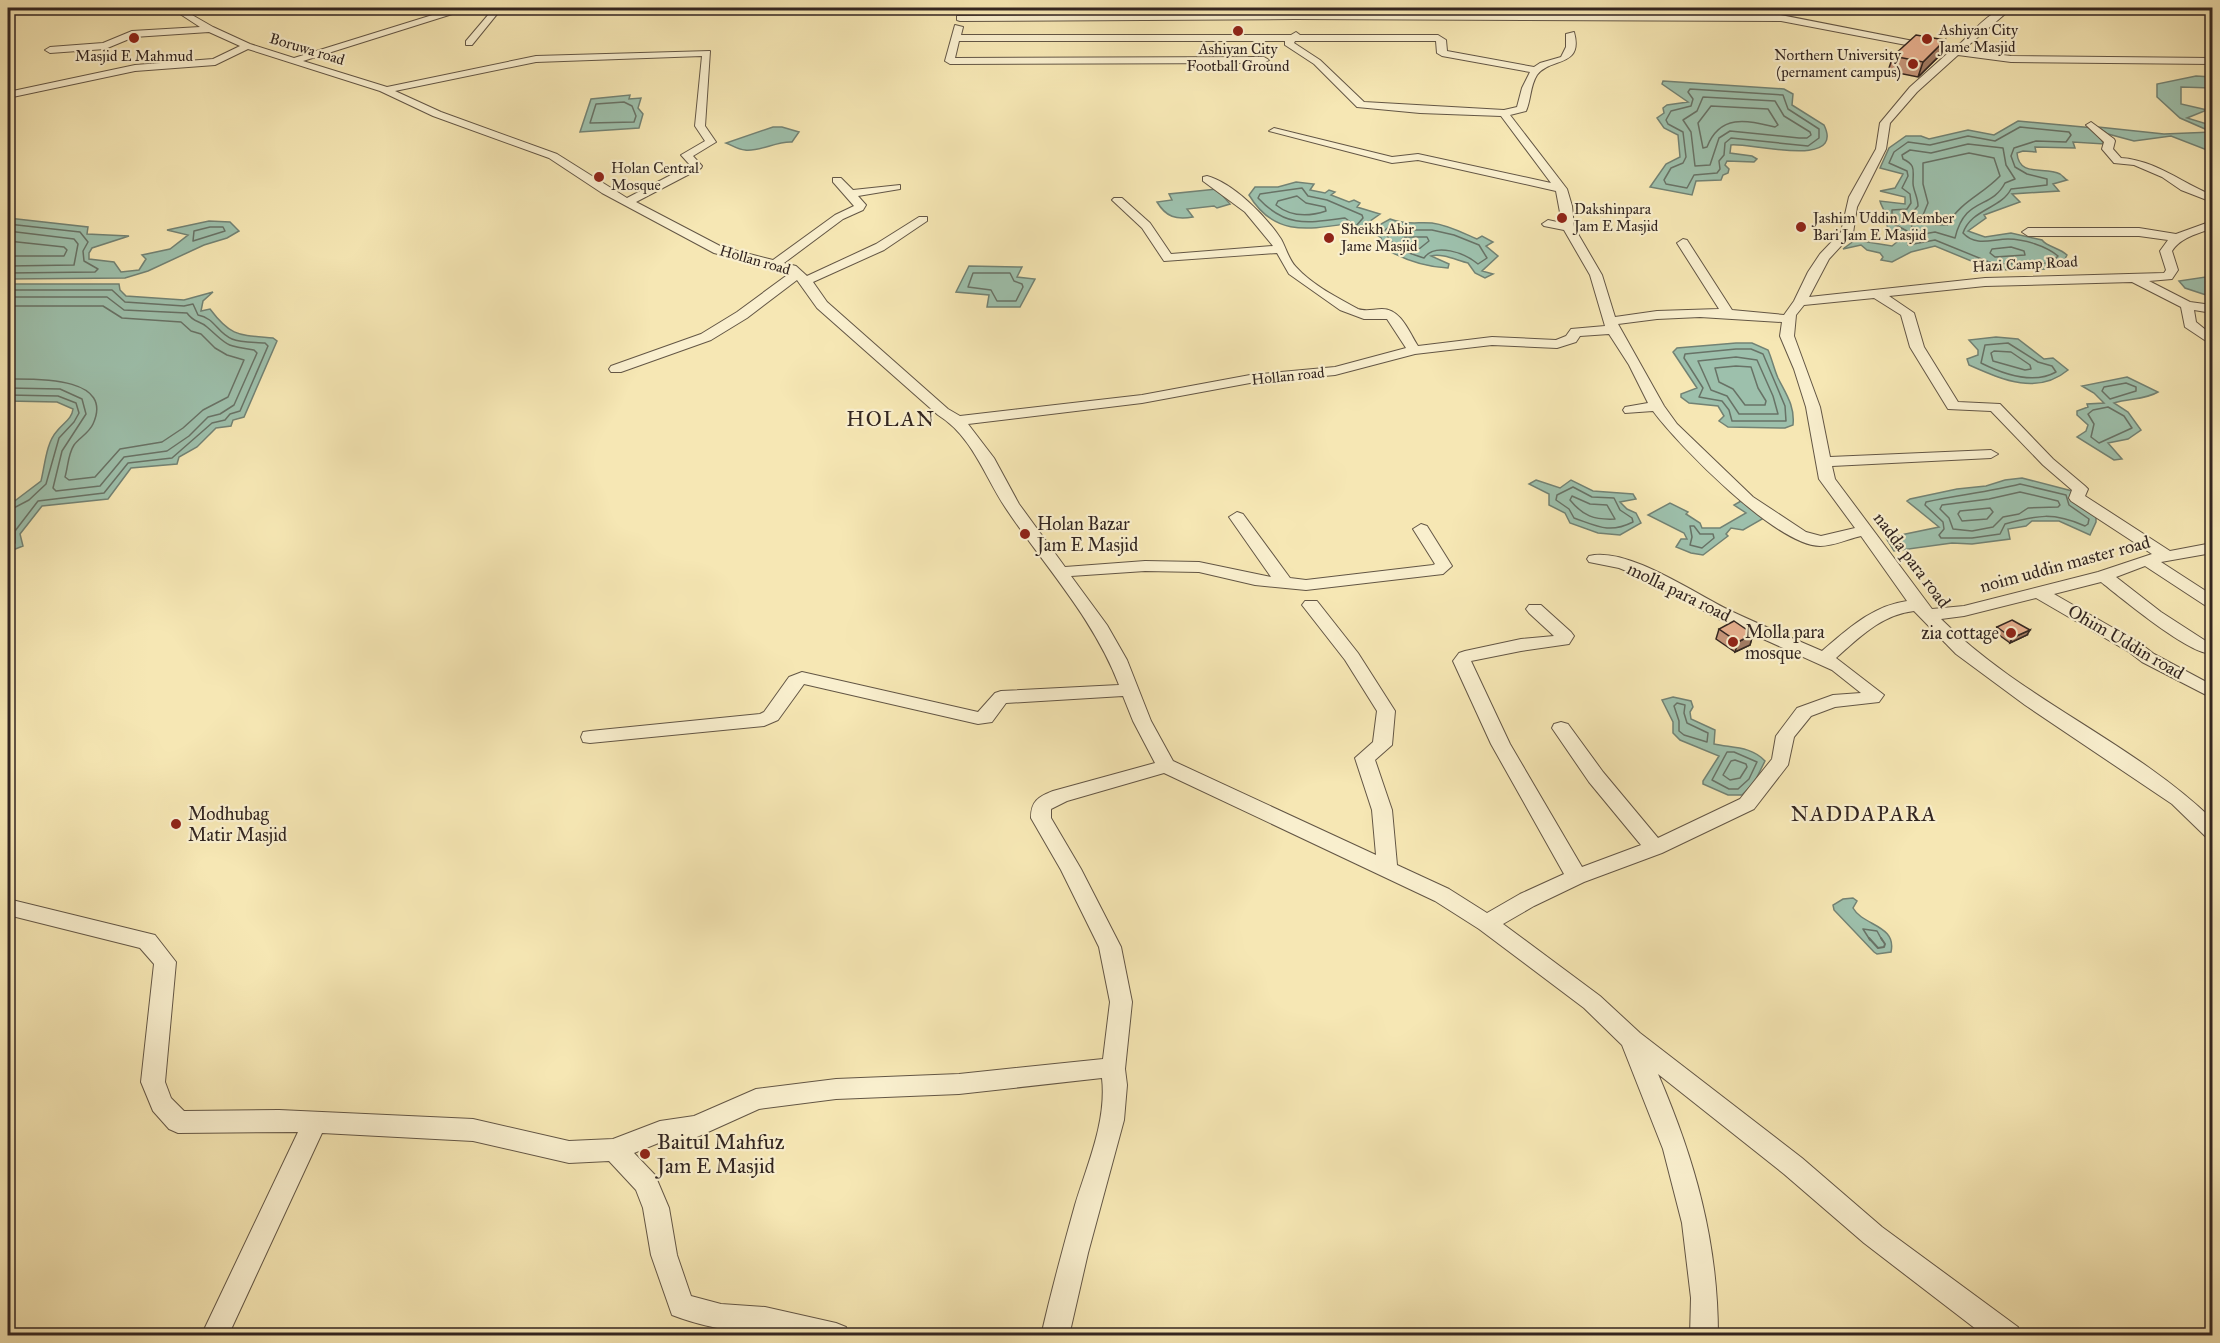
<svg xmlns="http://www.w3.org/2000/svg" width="2220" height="1343" viewBox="0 0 2220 1343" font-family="'IM FELL Great Primer',serif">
	<rect width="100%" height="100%" fill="#f6e7b4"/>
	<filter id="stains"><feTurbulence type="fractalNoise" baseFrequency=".00333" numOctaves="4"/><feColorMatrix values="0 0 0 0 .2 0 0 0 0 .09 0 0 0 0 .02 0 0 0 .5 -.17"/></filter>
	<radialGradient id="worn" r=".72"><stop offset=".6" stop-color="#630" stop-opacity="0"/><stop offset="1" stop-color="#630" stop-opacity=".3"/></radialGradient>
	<path fill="#9dc0ac" stroke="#728274" stroke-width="1.5" d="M2196,76L2212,77V88L2181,87V104L2207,110L2187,118L2210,125L2212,124V132L2180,118L2157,97V84Z
		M1663,81L1784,89L1793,94L1792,105L1824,125C1846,170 1747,142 1731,145L1730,153L1752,156L1757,159L1754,162L1727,161L1725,165L1729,169L1728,173L1723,175L1721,180L1696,181L1692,195L1650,187L1666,164L1680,157L1678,135L1664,128L1657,118L1664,113L1663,108L1667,105L1688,102L1662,84Z
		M630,95L629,99L641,98L638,108L643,114L639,128L580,132L591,99Z
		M2018,121L2094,128L2104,144L2073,142L2075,148L2035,147L2036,152L2023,151L2017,153C2019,178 2045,166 2060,174C2063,176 2065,179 2067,180L2053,184L2059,191L2012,194L2020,202L1984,215L1986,218L1968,231L1985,237L2011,233L2042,240C2047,247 2060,248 2067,255L2064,261L2053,269L1993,270L1935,246L1911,252L1892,262L1881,260L1883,257L1880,253L1867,250L1861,245L1843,249L1855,240L1892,246L1903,237L1902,234L1889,230C1885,224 1887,219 1885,213C1884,209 1881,206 1880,201L1905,204V197L1880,191L1895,188L1903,174L1880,168L1889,148L1906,136H1921L1929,139L1968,130L1994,135Z
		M773,127H782L799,132L792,142C776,141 760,152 745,150C739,150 731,145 726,143Z
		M2098,127L2164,134L2212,132V147H2206L2207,150L2171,136L2134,141L2108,134Z
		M1296,182L1314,184L1310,190L1325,193L1329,190L1335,192L1331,195L1349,202L1354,200L1360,203L1357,207L1380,214L1366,224L1363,231L1354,233L1348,230L1346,224C1305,230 1273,235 1249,195L1255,187H1278Z
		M1217,189L1230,204L1217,208L1214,206L1187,209L1193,217C1176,220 1166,217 1157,202L1172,200L1169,194Z
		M8,218L88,227L87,234L129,236L92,248L89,253V259L114,262L121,272L139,270L146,259L142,255L170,249L188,235L167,230L209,221L230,222L239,231L227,238L204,245L148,271L125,278L8,279Z
		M1390,219C1405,225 1417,222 1432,223C1448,225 1463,233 1477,239L1482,236L1493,242L1486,246L1498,256L1482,271L1493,274L1485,278L1475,273L1468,263C1456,260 1442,253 1431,256L1449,264L1448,268C1425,267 1404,260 1384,248L1381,238L1370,230Z
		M969,266L1022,267L1017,277L1035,279L1020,307H987L989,295L956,292Z
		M2212,276V297L2185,288L2179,281Z
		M8,284H119L120,290L126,296L184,300L213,292L203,301L201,311L210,309C231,337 239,335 273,338L277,341L244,417L233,420L231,426L216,428L197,447L179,457L177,464L131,468L108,499L42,506L20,534L23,546L8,552V506L41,481C45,465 46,443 57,431C63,423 72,419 73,409L57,402L8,401Z
		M1996,337L2018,339L2044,359L2053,358L2068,370C2037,396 2001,379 1969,365L1967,359L1978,355V350L1969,340Z
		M1736,343H1752L1768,350C1772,359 1774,369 1778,378C1786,394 1795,406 1793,425L1785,428L1728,427L1719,421L1724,416L1718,406L1689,403L1681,397V394L1697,388L1673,352L1677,348Z
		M2127,377L2158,392C2145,400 2129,398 2114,403L2128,412L2141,430L2128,439L2108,443L2122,459L2114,460L2077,437L2086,431L2088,425L2077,415V411L2088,407L2087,404L2104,403L2094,393L2082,386Z
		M2022,478L2076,492L2096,517V522L2090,535L2059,521H2032L2026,526L2008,529L2010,539L1972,544L1952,543L1894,551L1886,538L1939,527L1907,501L1910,499L1957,489L1986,486L2005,480Z
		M1536,480L1560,488L1571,480L1593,491L1633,494L1636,499L1620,502L1627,509L1636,513L1641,523L1620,535L1598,533L1570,523L1565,513L1549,505V494L1529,484Z
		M1741,501L1764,518L1743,530L1731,528L1726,534L1728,536L1703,555L1691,553L1676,547L1681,539H1687L1684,533L1648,515L1670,503L1688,512L1686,514L1700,523L1702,528H1720L1746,513L1734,505Z
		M1673,697L1691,701L1693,707L1690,712L1691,719L1715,730L1714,744C1732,748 1751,746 1765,761L1754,783L1742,795H1728L1703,784V781L1719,756L1680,740L1673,733V722L1662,700Z
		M1853,898L1857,901L1853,908C1863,926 1897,925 1891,952L1877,954L1874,952L1834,910L1833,905L1843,899Z"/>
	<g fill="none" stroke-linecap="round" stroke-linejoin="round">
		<path stroke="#687266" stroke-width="1.5" d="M1690,89L1783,95L1788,109L1819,129V138L1808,146L1731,138L1725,143L1724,155L1719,161L1720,169L1717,173L1694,175L1687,188L1666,184L1664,180L1671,168L1683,163L1686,157L1683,132L1668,124L1666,120L1671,111L1691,106L1693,99L1688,92Z
			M1703,97L1775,101L1784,116L1810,132L1811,135L1807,138H1799L1730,131L1719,138L1710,165L1695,166L1691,132L1683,120L1697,111Z
			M624,102L632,106L636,116L634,122L590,123L596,104Z
			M1711,106L1768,109L1778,125L1775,127C1746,120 1720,114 1707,147L1703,148L1698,123Z
			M2020,127L2069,132L2071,135L2066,142L2036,141L2014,148L2011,156L2015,167L2027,174L2047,179V185L2011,189C2001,209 1971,209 1963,233C1976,247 1992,239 2008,239C2024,239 2046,246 2058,256L2051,263L1994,264L1935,240L1908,245L1907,231L1892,223V210L1907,209L1911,203L1910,194L1902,188L1908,176L1907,171L1889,163L1894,152L1908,142L1930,145L1968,136L1995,141Z
			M1968,144L2003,148L2006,165L2015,179L2005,183C1991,210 1965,196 1955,238L1935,232L1918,235L1907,219L1918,206C1918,197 1913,190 1913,183C1913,170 1916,165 1903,159L1902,155L1910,150L1931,153Z
			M1969,153L1994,158L2000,176C1982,195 1961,201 1947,225L1923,224L1921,220L1928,203L1923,184V163Z
			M1302,188L1308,196L1327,200L1362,215L1363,218L1356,226L1345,218C1308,223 1286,228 1258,198L1260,194Z
			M1297,196L1306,203L1325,207L1326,211C1308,217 1291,217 1276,205L1278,201Z
			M8,224L80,232L88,242L83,251L84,261L98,269L95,272L8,273
			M1390,226L1401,230H1432L1454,235L1479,245L1487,258L1478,264C1465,253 1435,242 1424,258C1405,252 1394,249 1384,231Z
			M210,227H223L225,231L193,241L194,231Z
			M8,231L74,239L78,244L74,265L8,266
			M1405,237H1427L1429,241L1419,249L1403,243L1402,239Z
			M8,241L64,247L67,250L64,256H8
			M2011,247L2024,251L2025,255L1995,257L1990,253L1992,249Z
			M973,273H1010L1014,281L1022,284L1023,287L1016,301H997L991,290L968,287Z
			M8,290H112L125,302L184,306L193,304L198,315C215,318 217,333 232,339C241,343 255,342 265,343L268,346L240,411L230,414L225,420L212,423L172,458L128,463L104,493L38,501L15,531V543L8,545
			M8,297H107L124,310L187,313C194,323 199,320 207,327C229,346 223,345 254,350L257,353L234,405L220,414L208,417L189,436L167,451L124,457L100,486L56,491L53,488L62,451L86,414L82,399L60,389L8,388
			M8,306H103L122,318L181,322L191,331L201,334L215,348L227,355L244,360L228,397L203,410L183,428L162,442L120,449L95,477L69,480L65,477C68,467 68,454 74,445C79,438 89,433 93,424C115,376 35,379 8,379
			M2008,343L2038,362L2052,366L2056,372C2033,385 2003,374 1981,363L1985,345Z
			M1736,349H1751L1763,354L1785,406L1786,421H1732L1729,410L1722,401L1699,397L1703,388L1684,358L1685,354Z
			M1994,351L2011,352L2030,365L2031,369L2025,370L1993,361L1991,353Z
			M1736,357L1757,360L1773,396L1778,414H1739L1727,396L1711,390L1698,361Z
			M1736,366L1751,367L1758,388L1766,401L1765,405H1745L1733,389L1719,382L1715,368Z
			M2126,383L2136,387V391L2110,399L2102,391L2104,387Z
			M8,395L58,396L76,403L79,413L74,422L59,438L46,484L29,500L8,511
			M2108,407L2124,416L2132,428L2099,443L2091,437L2094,424L2088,414L2093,410Z
			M2020,484L2066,495L2069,505L2089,519L2088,524L2085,526C2053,512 2038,515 2005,524L2000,534L1972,538H1941L1939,535L1944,529L1943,522L1925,505L1926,502C1957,495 1989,492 2020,484Z
			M1573,487L1592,497L1614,498L1620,510L1632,518L1633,522C1609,534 1597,526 1574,518L1569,509L1556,500L1557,495Z
			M2020,492L2058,501L2060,505L2058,507L2028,508L2019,514L2003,517L1993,527L1972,531L1953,529L1949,518L1940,509L1942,505L1989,499Z
			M1572,496L1590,504L1607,505L1615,519C1594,520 1583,516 1570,500Z
			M1990,508L1993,512L1987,519L1962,521L1958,514L1960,511Z
			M1690,526H1694L1700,534H1713L1714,538L1702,548L1690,545L1692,537Z
			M1677,703L1685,705L1684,713L1687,723L1708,733L1707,742L1684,735L1679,731V721L1674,706Z
			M1727,752H1734L1757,762L1749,779L1738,789H1729L1712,780Z
			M1735,760L1746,764L1747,767L1740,778L1730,780L1723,775L1731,761Z
			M1870,940L1863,929L1877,931L1882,940"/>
		<path stroke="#687266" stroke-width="2" d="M1869,938L1878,948L1884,947L1885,944L1881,938"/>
		<defs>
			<path id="minor" d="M171,8H180L213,27L250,44L294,58L455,8H466L465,10L303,61L387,87L536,56L710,51L705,126L716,142L693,156L702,166L701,168L636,202L722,247L773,260L835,215L854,206L833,182V178H841L853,190L900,185V189L858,196L866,205L863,210L843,219L784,263L796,266L807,276L876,244L919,217H927V221L884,250L813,282L827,302L948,409L960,416L1142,395L1250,375L1335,367L1406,348L1387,319H1364L1340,310L1289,274L1277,253L1164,261L1142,228L1112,200L1114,198H1122L1150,223L1171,254L1273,246L1245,212L1203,181V177L1207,176C1233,183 1266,216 1281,239C1286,248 1289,260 1296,267C1312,285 1338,298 1358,309C1367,312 1373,309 1382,309C1401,309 1409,332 1418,346L1492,337L1556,340L1566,336L1571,329L1605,326L1590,275L1564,230L1544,226L1542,224L1548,220L1562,223L1556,191L1418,160L1392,163L1269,131L1274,128L1392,157L1418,154L1551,183L1501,116L1420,113L1357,107L1314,64L1285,45V41H959L955,58L1264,57L1269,60L1264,63L950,64L945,61L955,25L963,27L961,35H1291L1296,32L1300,35H1438L1446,40L1447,51L1534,67L1540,63L1561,57L1566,47V34L1574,32C1584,68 1550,57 1537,75C1530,86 1531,100 1526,111L1510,115L1567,189L1572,206L1574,227L1602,275L1615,317L1657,311L1719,309L1677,243L1683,239L1687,240L1732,310L1784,315L1794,301L1808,272L1820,254L1841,232L1849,197L1876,149L1880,123L1910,87L1948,53L1781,21L1295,19L960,21L957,20V16L1295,13L1767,15L1771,13L1954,49C1972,35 1988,8 2012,8L1963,50L2011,56L2212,58V64L2011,62L1958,55L1917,92L1890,123L1886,149L1857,207L1853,233L1829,259L1809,297L1985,278L2164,273L2166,270L2160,251L2168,240L2139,236H2028L2022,232L2028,228H2139L2176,234L2212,221V228C2198,234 2181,237 2172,251L2178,270L2172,279L2149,281L2190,302L2212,305V313L2194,310L2196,322L2212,335V345L2185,327L2181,307L2132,282L1985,286L1889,296L1914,313L1924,347L1958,402L2000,404L2053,459L2085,486L2088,489L2085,496L2170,551L2212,543V553L2161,562L2212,595V607L2206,606L2145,566L2116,577L2161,612L2212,645V653C2193,658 2119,596 2101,582L2054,594L2141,644L2154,654L2212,685V698L2142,662L2129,652L2036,598L1964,616L1941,619C2021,699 2131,741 2212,819V838L2205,836L2172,804L2025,705L1956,654L1914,611C1881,615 1860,637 1836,658L1884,695L1879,702L1835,707L1811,716L1794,737L1788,765L1754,809L1662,853L1584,882L1534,906L1503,924L1600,996L1640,1033L1802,1158L1882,1227L2018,1327L2021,1336H1985L1864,1243L1784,1174L1658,1074C1695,1160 1718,1241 1718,1336H1690L1691,1298L1682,1223L1663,1149L1622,1045L1584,1008L1479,929L1435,901L1164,773L1067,801L1051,809V818L1081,869L1121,947L1132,1002L1125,1069L1127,1085L1124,1120L1088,1253L1069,1336H1041C1051,1292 1063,1248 1075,1205C1087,1165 1107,1121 1102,1078L959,1094L836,1099L759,1109L697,1137L661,1142L634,1153L655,1175L669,1208L677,1255L691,1296L721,1304L765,1307L836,1323L846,1327L849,1336C790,1336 728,1337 672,1315L651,1255L643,1208L636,1190L609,1161L569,1163L473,1141L322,1133L228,1336H201L298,1132L178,1133L169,1129L153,1111L141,1082L154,964L140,948L8,915V899L155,935L176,962L165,1082L171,1098L184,1111L279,1110L473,1119L569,1141L613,1139L660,1121L694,1116L756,1089L836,1079L959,1074L1103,1059L1110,1002L1099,947L1061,870L1031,818C1031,801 1038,797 1053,791L1155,763L1133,721L1123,696L1006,703L992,722L978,724L804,684L778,720L764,726L590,743L583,742L581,737L583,732L590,731L760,714L764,712L789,677L802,672L978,712L995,693L1001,691L1119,685C1093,617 1044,566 1005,507C984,475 972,436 938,415L817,308L797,280L747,318L711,340L621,372H611L609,369L611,366L701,334L737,312L790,273L788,272L714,253L602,193L549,158L433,116L380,91L248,49L215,65L135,71L8,98V92L135,65L213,59L240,46L209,32L134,37L105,49L50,53L45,50L50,47L103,43L132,31L200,27ZM1295,41H1436L1437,53L1442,56L1530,72L1522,88L1517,107L1504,110L1364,102L1320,60L1294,43ZM702,56L695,126L705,141L681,155L690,165L627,198L557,154L441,112L395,91L536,62ZM1874,298L1901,315L1910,347L1948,409L1991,411L2043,465L2072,490L2069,498L2071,501L2152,554L2098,572L1964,606L1932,609L1835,479L1832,466L1991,458L1998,454L1991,450L1830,457L1820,407L1794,336L1796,315L1804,305ZM1700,317L1782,322L1780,336L1794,369L1806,407L1819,479L1855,528L1821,536L1806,532L1753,497L1677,424L1664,406L1618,324L1657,319ZM1609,334L1629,365L1648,403L1625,407L1623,410L1625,413L1653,411C1678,445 1777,546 1820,546C1833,546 1848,539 1861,536L1907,601C1872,606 1848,629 1822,651C1792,638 1763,626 1733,612C1698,596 1628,546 1589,556L1587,559L1589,562L1619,568L1641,577L1719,619L1832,670L1861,693L1833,695L1797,708L1776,736L1772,759L1740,799L1658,838L1603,772L1568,724L1561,722L1554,724L1552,728L1589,782L1641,845L1582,867L1510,744L1471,661L1521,651L1569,644L1574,636L1571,632L1541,605H1529L1526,609L1529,613L1554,636L1521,639L1465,651L1459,653L1453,661L1491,744L1564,874L1520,894L1487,913L1449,889L1397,865L1392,810L1375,760L1392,745L1395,711L1358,653L1317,601H1305L1302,605L1345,660L1377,711L1373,742L1355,758L1372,810L1376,855L1173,761L1151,721L1127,660L1107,625L1071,576L1145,571L1199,572L1255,585L1306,590L1443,574L1452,566L1427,526L1421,524L1413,529L1435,564L1433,565L1306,580L1290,578L1243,514L1237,512L1229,517L1271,577L1199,562L1145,561L1065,567L1019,504L994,458L968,424L1142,403L1250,383L1335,375L1415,354L1492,345L1557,348L1576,342L1580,336Z
				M494,8H502L472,45H466V41Z
				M2091,122L2114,139L2115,141L2113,149L2121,158C2155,160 2182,183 2212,195V202L2181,190L2162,177L2134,165L2114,163L2102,149L2104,142L2086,125Z"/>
		</defs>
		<use href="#minor" stroke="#635645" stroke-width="2"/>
		<use href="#minor" fill="#f9efce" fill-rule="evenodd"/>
	</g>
	<path fill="#c8987c" stroke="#322520" stroke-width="1.5" d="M1945,40L1941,54L1918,77L1888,71L1893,56Z
		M1997,627L2027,635L2010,643L1995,632Z
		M1719,629L1753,634L1750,645L1735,652L1716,639Z"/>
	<path fill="#a27c65" stroke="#322520" stroke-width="1.5" d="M1945,40L1941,54L1918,77L1923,62Z
		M2030,630L2027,635L2010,643L2012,638Z
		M1753,634L1750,645L1735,652L1738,642Z"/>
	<path fill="#e8b190" stroke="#322520" stroke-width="1.5" d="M1916,35L1945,40L1923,62L1893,56Z
		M2012,620L2030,630L2012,638L1997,627Z
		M1734,621L1753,634L1738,642L1719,629Z"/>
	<g fill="#8f2418" stroke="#f9efce" stroke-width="2">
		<circle cx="1238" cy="31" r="6"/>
		<circle cx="134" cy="38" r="6"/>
		<circle cx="1927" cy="39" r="6"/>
		<circle cx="1913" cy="64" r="6"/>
		<circle cx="599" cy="177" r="6"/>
		<circle cx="1562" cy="218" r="6"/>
		<circle cx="1801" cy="227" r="6"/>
		<circle cx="1329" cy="238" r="6"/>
		<circle cx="1025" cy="534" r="6"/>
		<circle cx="2011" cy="633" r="6"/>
		<circle cx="1733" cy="642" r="6"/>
		<circle cx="176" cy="824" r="6"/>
		<circle cx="645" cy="1154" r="6"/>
	</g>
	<g text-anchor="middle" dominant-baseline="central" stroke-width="4.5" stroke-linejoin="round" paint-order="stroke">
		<g font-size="15" fill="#322520" stroke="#f9efce" text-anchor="start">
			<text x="1939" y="30">Ashiyan City<tspan x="1939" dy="17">Jame Masjid</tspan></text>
			<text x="1238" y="49" text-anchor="middle">Ashiyan City<tspan x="1238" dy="17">Football Ground</tspan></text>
			<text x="1901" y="55" text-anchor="end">Northern University<tspan x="1901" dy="17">(pernament campus)</tspan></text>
			<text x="134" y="56" text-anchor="middle">Masjid E Mahmud</text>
			<text x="611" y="168">Holan Central<tspan x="611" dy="17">Mosque</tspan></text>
			<text x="1574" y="209">Dakshinpara<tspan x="1574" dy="17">Jam E Masjid</tspan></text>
			<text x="1813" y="218">Jashim Uddin Member<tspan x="1813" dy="17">Bari Jam E Masjid</tspan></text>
			<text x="1341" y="229">Sheikh Abir<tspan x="1341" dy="17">Jame Masjid</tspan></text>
		</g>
		<g font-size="15" fill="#322520" stroke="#f9efce">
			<text transform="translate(307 49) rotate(17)">Boruwa road</text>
			<text transform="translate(755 260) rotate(16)">Hollan road</text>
			<text transform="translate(2025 264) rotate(-3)">Hazi Camp Road</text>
			<text transform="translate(1288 376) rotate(-6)">Hollan road</text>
		</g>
		<g font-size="18" fill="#322520" stroke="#f9efce" text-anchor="start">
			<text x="1037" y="524">Holan Bazar<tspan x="1037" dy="21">Jam E Masjid</tspan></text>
			<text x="1745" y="632">Molla para<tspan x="1745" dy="21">mosque</tspan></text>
			<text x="1999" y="633" text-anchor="end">zia cottage</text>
			<text x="188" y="814">Modhubag<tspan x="188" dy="21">Matir Masjid</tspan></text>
		</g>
		<g font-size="18" fill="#322520" stroke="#f9efce">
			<text transform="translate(1912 560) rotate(53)">nadda para road</text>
			<text transform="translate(2065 564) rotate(-15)">noim uddin master road</text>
			<text transform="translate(1679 592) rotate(26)">molla para road</text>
			<text transform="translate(2126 642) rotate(30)">Ohim Uddin road</text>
		</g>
		<g font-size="21" letter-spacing="1.5" fill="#322520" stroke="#f9efce">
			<text x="891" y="419">HOLAN</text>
			<text x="1864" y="814">NADDAPARA</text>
		</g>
		<g font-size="21" fill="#322520" stroke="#f9efce" text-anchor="start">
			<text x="657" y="1142">Baitul Mahfuz<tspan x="657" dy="24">Jam E Masjid</tspan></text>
		</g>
	</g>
	<rect width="2220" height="1343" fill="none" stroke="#f6e7b4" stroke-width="30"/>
	<rect x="9" y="9" width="2202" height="1325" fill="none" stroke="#322520" stroke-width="3"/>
	<rect x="15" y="15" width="2190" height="1313" fill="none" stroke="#322520" stroke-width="1.5"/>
	<rect width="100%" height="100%" filter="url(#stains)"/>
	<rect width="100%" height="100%" fill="url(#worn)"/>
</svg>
